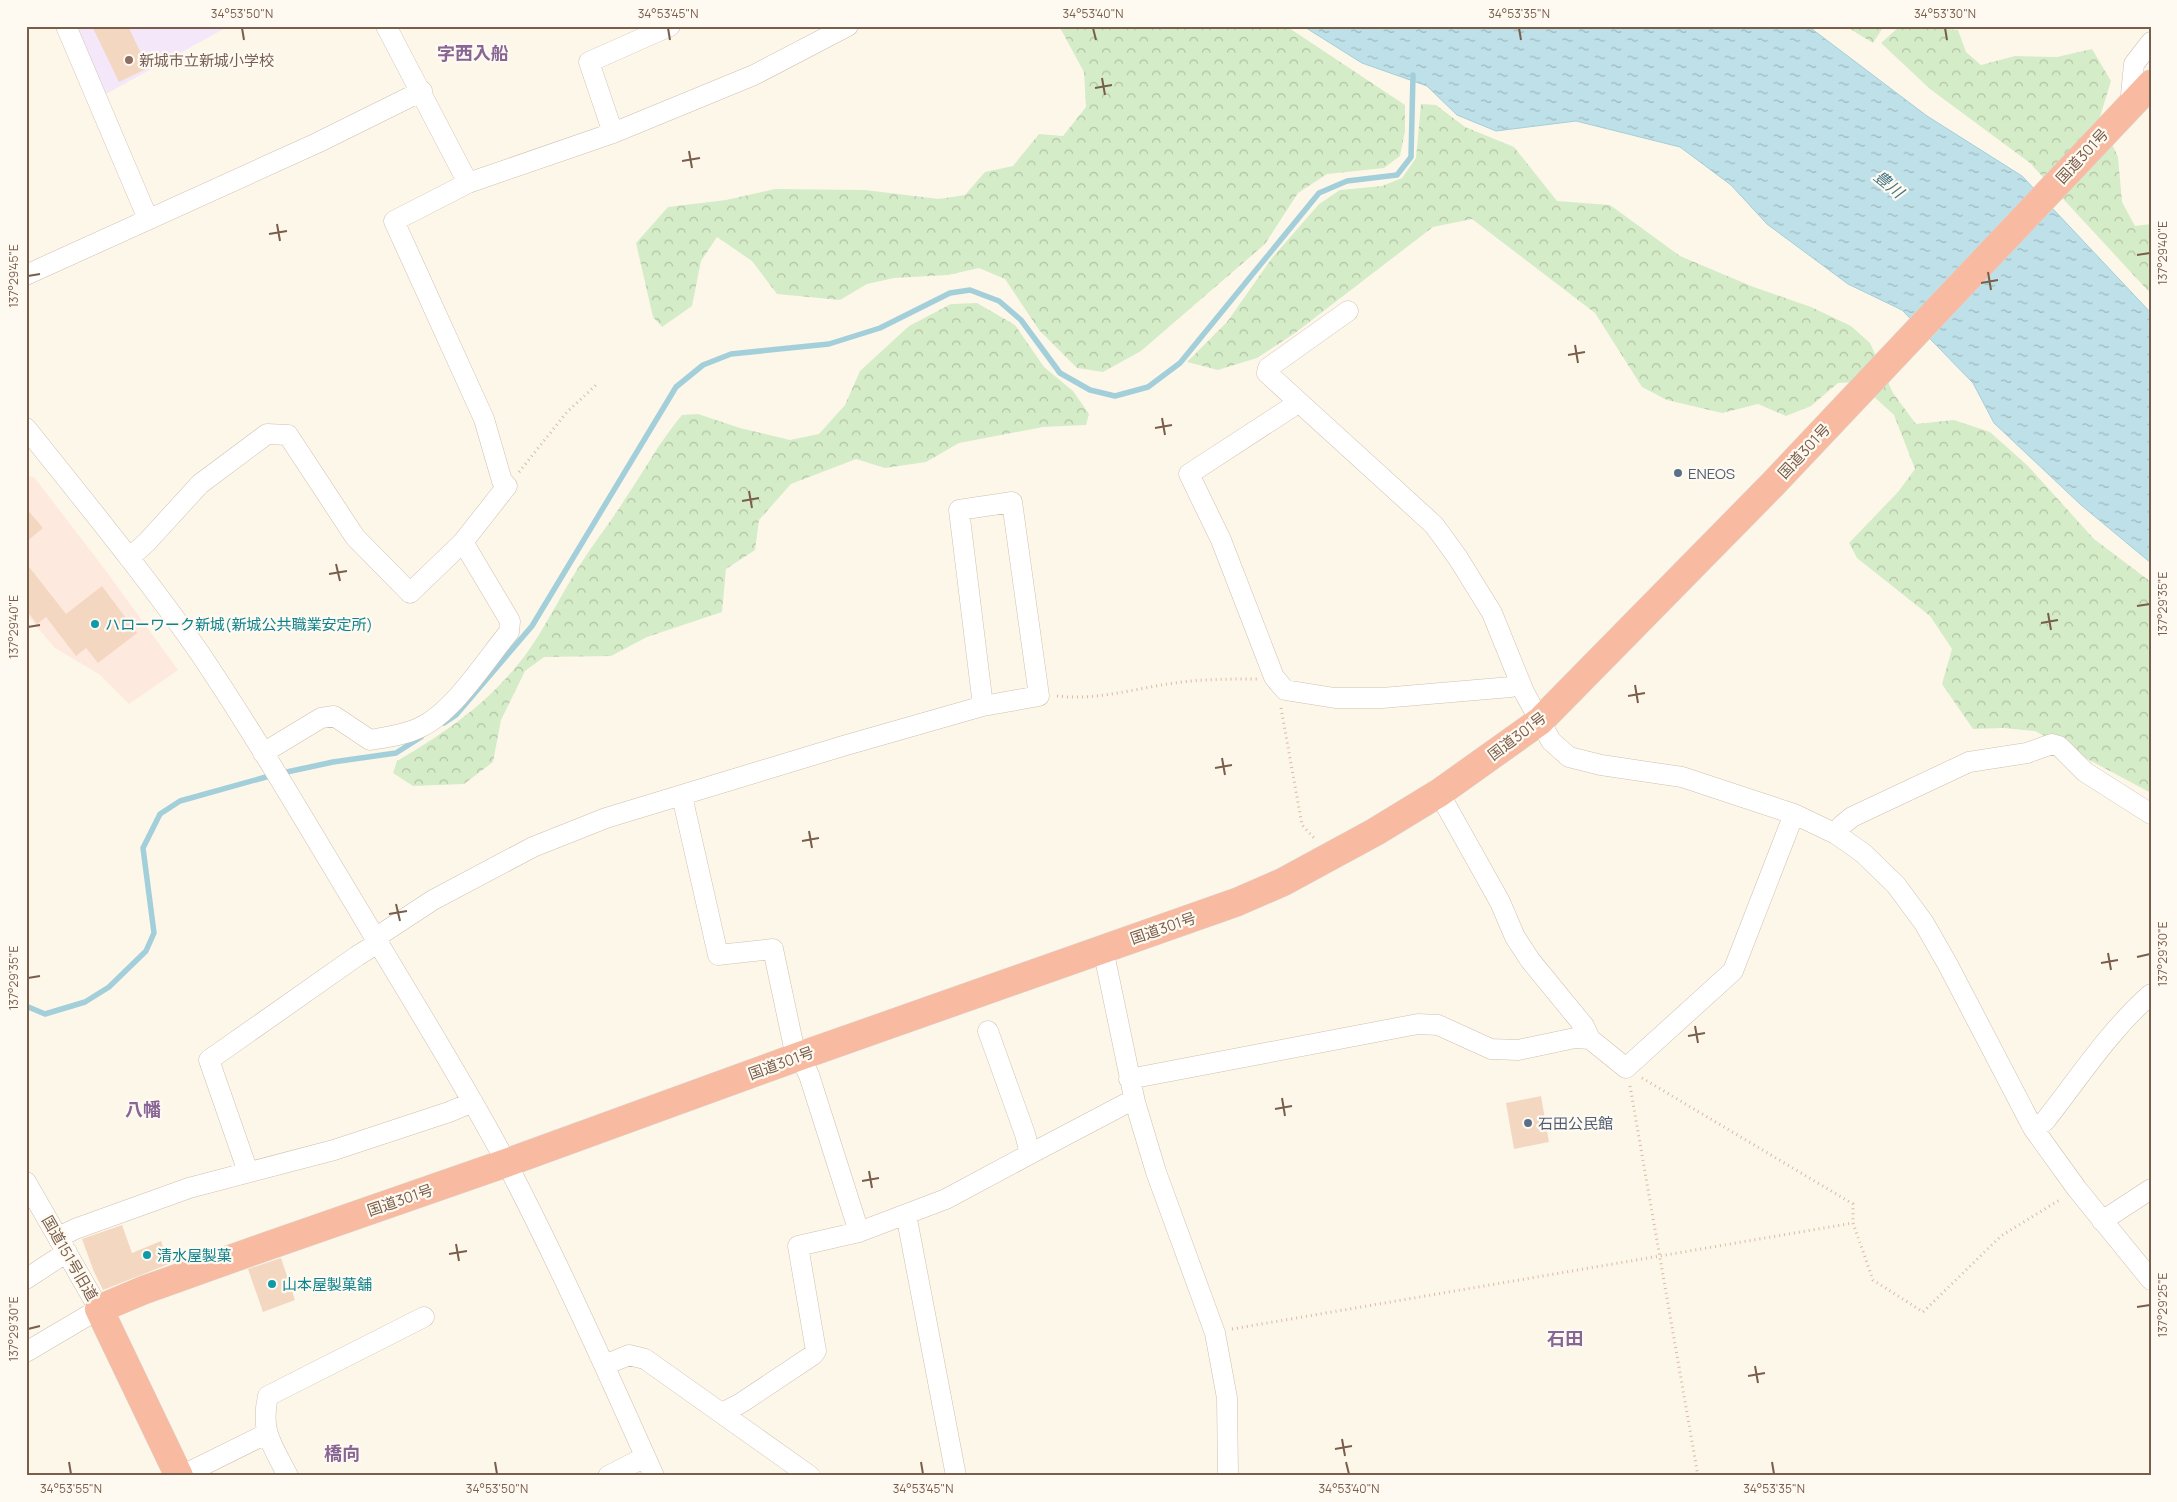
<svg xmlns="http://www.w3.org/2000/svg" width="2177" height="1502" viewBox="0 0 2177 1502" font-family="Manrope,'Noto Sans JP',sans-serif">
	<defs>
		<pattern id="forest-crowns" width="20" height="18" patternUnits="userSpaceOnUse" patternTransform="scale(1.25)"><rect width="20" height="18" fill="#d5ecc8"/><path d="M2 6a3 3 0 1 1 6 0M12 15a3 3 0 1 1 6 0" fill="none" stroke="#b2c2a5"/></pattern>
		<pattern id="water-ripples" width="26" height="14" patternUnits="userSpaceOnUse" patternTransform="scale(1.25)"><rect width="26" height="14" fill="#bee0e8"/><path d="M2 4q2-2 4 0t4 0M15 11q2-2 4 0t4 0" fill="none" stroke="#9fb9be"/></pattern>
	</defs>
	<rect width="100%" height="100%" fill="#fdf7ea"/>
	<path fill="#fde9de" d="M26,476L34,477L106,571L178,670L129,704L99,674L55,648L26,614Z"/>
	<path fill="#f4e7fa" d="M74,26H229L106,94Z"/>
	<path fill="url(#forest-crowns)" d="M1059,26H1286L1405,105V131L1400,156L1384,168L1327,174L1298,193L1265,244L1141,351L1103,372L1077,368L1039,330L1005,279L979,268L948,275L894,278L867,284L840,300L777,294L752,261L717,237L701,261L692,306L662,327L653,317L636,243L668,207L726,200L775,189L865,190L939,199L965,195L985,172L1013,166L1039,134L1063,136L1086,107L1084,72Z
		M1845,26H1884L1873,43Z
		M1900,26L1958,30L1966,52L1981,65L2015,56L2057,57L2092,49L2111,81L2100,117L2118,157L2122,202L2135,226L2151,224V294L2030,163L1930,89L1881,43Z
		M1421,104L1436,105L1465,127L1514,147L1557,201L1610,205L1680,256L1751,286L1811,307L1851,326L1870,343L1893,393L1916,424L1954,420L1990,432L2028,466L2094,539L2151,582V793L2035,731L2003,728L1973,729L1942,684L1952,649L1930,616L1857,558L1849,543L1898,492L1915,469L1894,415L1858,382L1838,383L1811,406L1786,416L1758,404L1722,413L1667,400L1642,387L1595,313L1472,219L1433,227L1295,333L1257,358L1218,370L1187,362L1227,322L1272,258L1319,204L1340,190L1382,186L1402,178L1416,158Z
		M977,303L1015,325L1044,367L1073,391L1089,414L1086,425L1043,427L959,443L926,462L885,468L856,459L791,484L759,520L755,550L726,569L722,612L647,637L611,656L544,657L525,671L501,720L493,762L464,784L413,786L393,773L397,761C438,737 477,711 508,676C539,643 556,602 580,565C594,542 611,522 625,499C644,471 660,441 682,415L698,414L740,428L790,440L819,434L845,405L860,371L909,326L951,304Z"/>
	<path fill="url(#water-ripples)" stroke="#a3cfda" d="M1303,26H1808L1927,116L2022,176L2151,313V563L2081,505L1994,423L1973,383L1902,310L1848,284L1767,224L1731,185L1680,147L1576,121L1496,131L1457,115L1427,86L1362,63Z"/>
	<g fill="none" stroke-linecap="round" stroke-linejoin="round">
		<path stroke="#a3cfda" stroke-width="5.5" d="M444,723L456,715L532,626L676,387L703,365L731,354L829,344L880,328L950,293L970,290L999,301L1021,320L1060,373L1090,390L1115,396L1148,387L1180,363L1319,193L1347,181L1397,175L1411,157L1413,75
			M282,773L333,762L396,753L421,737
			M26,1006L45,1014L85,1002L109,987L146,951L154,933L143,848L160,814L180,801L273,775"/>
	</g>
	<path fill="#f3d7c1" d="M92,26H128L148,68L119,82Z
		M26,508L43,528L26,542Z
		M26,563L66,614L102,586L137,633L98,663L86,648L76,656L46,617L37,624L26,610Z
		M1541,1096L1549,1142L1514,1149L1506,1103Z
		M122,1225L132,1253L161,1241L169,1264L103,1290L94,1272L82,1239Z
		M281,1258L295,1300L263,1312L248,1269Z"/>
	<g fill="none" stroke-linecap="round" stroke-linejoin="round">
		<defs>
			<path id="minor" d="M66,26L148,219
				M386,26L468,183L613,133L754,75L848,26
				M2134,105L2130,106L2134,64L2151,42
				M613,133L589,62L670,26
				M26,275L317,143L422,91
				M1348,311L1268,368L1267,373L1434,525L1458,558L1492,613L1524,692L1551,741L1569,757L1601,765L1682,777L1794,814L1836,834L1863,853L1896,885L1924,923L1948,965L2033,1128L2077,1189L2151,1280
				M1298,403L1189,474L1221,540L1274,677L1285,690L1335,698H1382L1511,687L1521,684
				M26,428C85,502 145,575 199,652C255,735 306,823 358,909C408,994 461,1077 507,1164C560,1266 607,1371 654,1476
				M129,558L147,542L200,484L267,434L288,435L355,537L410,593L463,542L507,486L502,481L484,419L394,221L468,183
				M263,753L321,718L334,716L370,740C387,737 405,735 421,727C454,711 486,660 509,632L510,621L463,542
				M1439,793L1500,902L1515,937L1530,960L1584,1026L1590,1039L1626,1068L1733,971L1794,814
				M682,796L718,955L773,949L793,1043L809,1075L859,1232
				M1836,834L1841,826L1852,817L1969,762L2027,753L2052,744L2059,746L2085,772L2151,814
				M375,938L433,900L533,847L606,818L843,746L983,706L1039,696L1012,502L959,510L983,706
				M1103,949L1135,1102L1156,1172L1215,1333L1227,1398L1228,1476
				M988,1031L1025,1134L1030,1154L1125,1104L1135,1102
				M1129,1079L1418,1024L1438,1025L1491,1049L1518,1050L1575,1038L1590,1039
				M2033,1128L2045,1121C2079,1078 2109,1031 2151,994
				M248,1172L209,1060L357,956L378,943
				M26,1182L99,1309L26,1352
				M906,1214L956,1476
				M2102,1221L2151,1189
				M59,1237L75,1229L189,1188L334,1150L449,1112L473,1102
				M26,1279L67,1252
				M605,1365L629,1355L645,1359L810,1476
				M722,1413L741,1403L813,1355L816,1351L798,1246L859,1232L946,1199L1030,1154
				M181,1476L266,1434
				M288,1476C272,1444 260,1432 268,1396L424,1317
				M608,1476L645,1457"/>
			<path id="highway" d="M179,1476L99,1309L144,1290L256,1250L506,1163L800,1056L1237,902L1283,882L1375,832L1439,793L1540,721L1772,485L2151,84"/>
		</defs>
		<use href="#minor" stroke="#d0bfaf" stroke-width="21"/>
		<use href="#highway" stroke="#dcd5d0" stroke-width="29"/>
		<path stroke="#d9baa4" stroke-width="3" stroke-dasharray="1 4" stroke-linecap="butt" d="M519,472L567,412L596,385
			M1057,696C1097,701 1136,688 1175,683C1202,679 1229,679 1257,679
			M1281,708L1302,825L1315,839
			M1642,1078L1853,1204V1223
			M1630,1086L1698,1476
			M1232,1329L1853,1223L1873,1280L1923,1312L2001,1236L2061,1199"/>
		<use href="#minor" stroke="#fff" stroke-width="20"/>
		<use href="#highway" stroke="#f8bba1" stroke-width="28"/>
	</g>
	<path fill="none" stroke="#795e4c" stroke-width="2" d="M242,28L244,40M668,28L670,40M1093,28L1096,40M1519,28L1521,40M1945,28L1947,40M1102,78L1105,95M1095,88L1112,85M689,151L692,168M682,161L700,158M277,224L280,241M269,234L287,231M2137,255L2150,253M1988,272L1991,290M28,276L40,274M1981,283L1998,280M1575,345L1578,363M1568,355L1585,352M1162,418L1165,435M1155,428L1172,425M749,491L752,508M742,501L759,498M336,564L340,581M329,574L347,571M2137,606L2150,604M2048,613L2051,630M2041,623L2058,620M28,627L40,625M1635,685L1638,703M1628,696L1645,693M1222,758L1225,775M1215,768L1232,765M809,831L812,848M802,841L819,838M396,904L400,921M389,914L407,911M2108,953L2111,970M2137,957L2150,954M2101,963L2118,960M28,978L40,976M1695,1026L1698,1043M1688,1036L1705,1033M1282,1098L1285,1116M1275,1109L1292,1106M869,1171L872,1188M862,1181L879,1178M456,1244L459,1261M449,1254L467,1251M2137,1307L2150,1305M28,1329L40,1326M1755,1366L1758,1383M1748,1376L1765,1373M1342,1439L1345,1456M1335,1449L1352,1446M69,1462L71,1474M495,1462L497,1474M921,1462L923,1474M1346,1462L1349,1474M1772,1462L1774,1474"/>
	<circle fill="#8d6e63" stroke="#fffaf1" stroke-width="2" cx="129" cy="60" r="5"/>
	<g fill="#5c6f8a" stroke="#fffaf1" stroke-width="2">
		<circle cx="1678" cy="473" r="5"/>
		<circle cx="1528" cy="1123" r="5"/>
	</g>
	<g fill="#0f9aa8" stroke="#fffaf1" stroke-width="2">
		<circle cx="95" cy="624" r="5"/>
		<circle cx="147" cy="1255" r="5"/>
		<circle cx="272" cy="1284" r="5"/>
	</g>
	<g text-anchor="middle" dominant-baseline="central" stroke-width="4.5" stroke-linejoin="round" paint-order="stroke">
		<g font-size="15" fill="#785e54" stroke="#fffaf1" text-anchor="start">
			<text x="139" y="60">新城市立新城小学校</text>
		</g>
		<g font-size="15" fill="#795e4c" stroke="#fffaf1">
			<text transform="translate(2082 156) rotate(-47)">国道301号</text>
			<text transform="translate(1804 451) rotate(-47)">国道301号</text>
			<text transform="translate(1517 736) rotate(-37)">国道301号</text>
			<text transform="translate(1163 928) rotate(-19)">国道301号</text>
			<text transform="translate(781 1063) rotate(-20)">国道301号</text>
			<text transform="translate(400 1200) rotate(-19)">国道301号</text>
			<text transform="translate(70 1258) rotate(60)">国道151号旧道</text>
		</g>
		<g font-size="15" fill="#4e5e75" stroke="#fffaf1" text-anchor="start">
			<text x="1688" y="473">ENEOS</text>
			<text x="1538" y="1123">石田公民館</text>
		</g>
		<g font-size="15" fill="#0d838f" stroke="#fffaf1" text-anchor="start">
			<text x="105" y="624">ハローワーク新城(新城公共職業安定所)</text>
			<text x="157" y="1255">清水屋製菓</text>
			<text x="282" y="1284">山本屋製菓舗</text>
		</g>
		<g font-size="16" font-style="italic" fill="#427786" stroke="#fffaf1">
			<text transform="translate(1889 184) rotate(39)">豊川</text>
		</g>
		<g font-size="18" font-weight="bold" fill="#876595" stroke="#fffaf1">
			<text x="473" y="53">字西入船</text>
			<text x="143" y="1109">八幡</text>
			<text x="1565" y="1338">石田</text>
			<text x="342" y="1453">橋向</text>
		</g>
	</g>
	<rect width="2177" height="1502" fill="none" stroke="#fffaf1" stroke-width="55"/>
	<rect x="28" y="28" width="2122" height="1446" fill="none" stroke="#795e4c" stroke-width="2"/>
	<g font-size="12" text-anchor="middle" fill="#795e4c">
		<text x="242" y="18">34°53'50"N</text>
		<text x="668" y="18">34°53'45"N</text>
		<text x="1093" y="18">34°53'40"N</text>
		<text x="1519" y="18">34°53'35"N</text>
		<text x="1945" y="18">34°53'30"N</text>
		<text transform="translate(2163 253) rotate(-90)" y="4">137°29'40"E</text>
		<text transform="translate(14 276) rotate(-90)" y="4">137°29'45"E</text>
		<text transform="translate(2163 604) rotate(-90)" y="4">137°29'35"E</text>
		<text transform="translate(14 627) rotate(-90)" y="4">137°29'40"E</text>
		<text transform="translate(2163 954) rotate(-90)" y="4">137°29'30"E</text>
		<text transform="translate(14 978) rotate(-90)" y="4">137°29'35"E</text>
		<text transform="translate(2163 1305) rotate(-90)" y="4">137°29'25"E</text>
		<text transform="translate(14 1329) rotate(-90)" y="4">137°29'30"E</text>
		<text x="71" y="1493">34°53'55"N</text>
		<text x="497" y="1493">34°53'50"N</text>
		<text x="923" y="1493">34°53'45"N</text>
		<text x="1349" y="1493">34°53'40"N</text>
		<text x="1774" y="1493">34°53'35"N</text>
	</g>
</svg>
